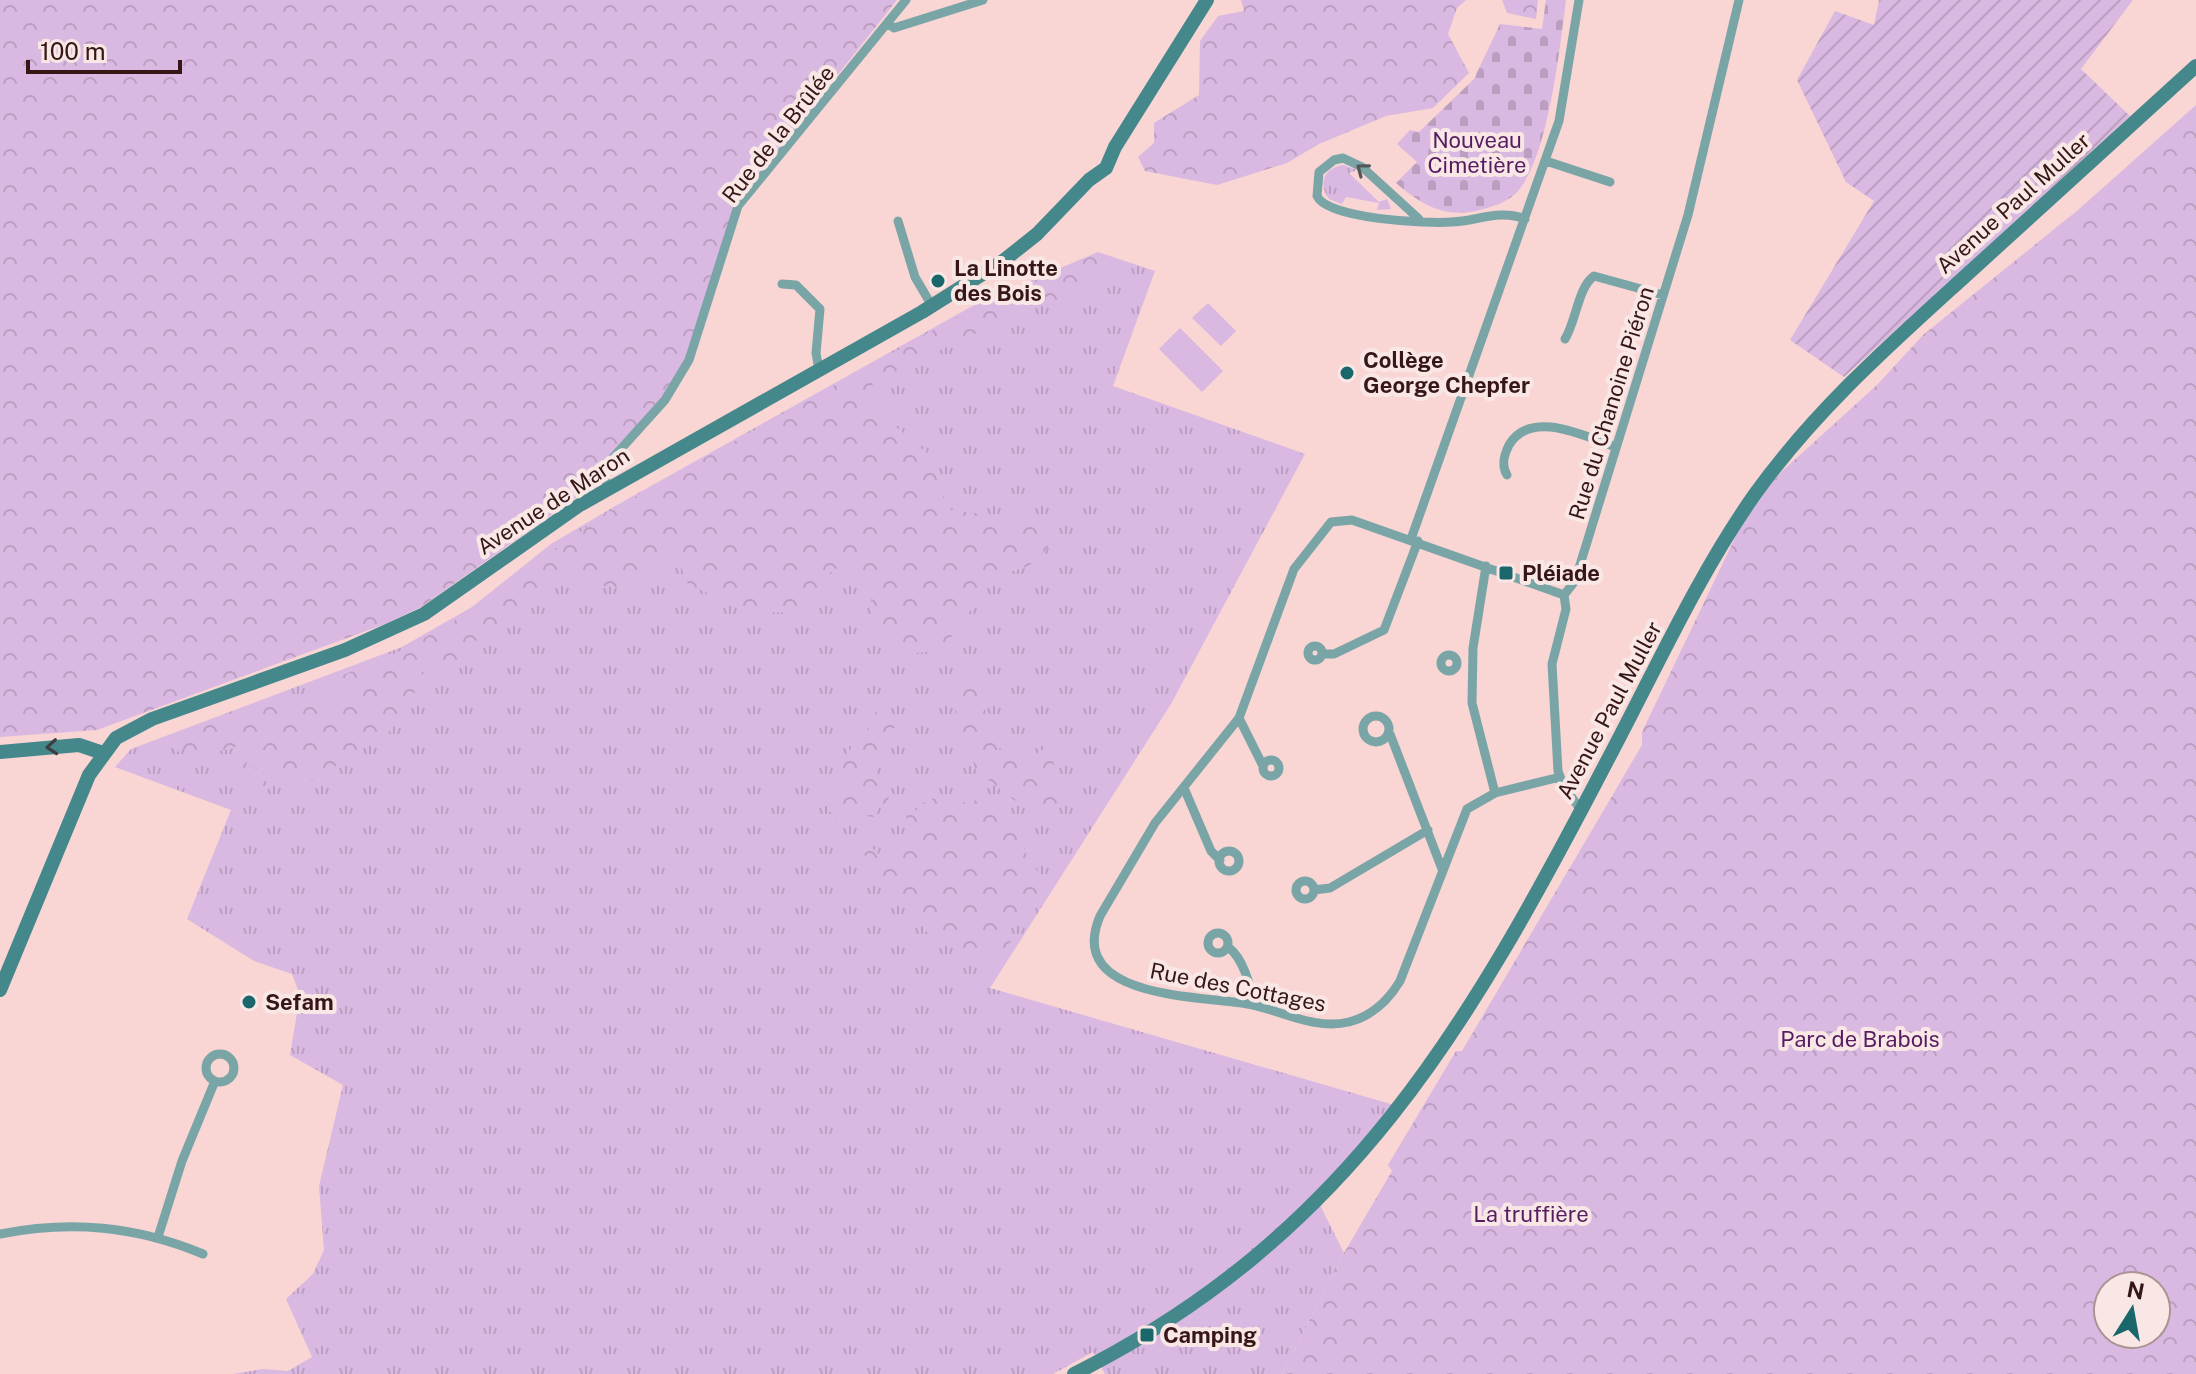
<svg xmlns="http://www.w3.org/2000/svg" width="2196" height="1374" viewBox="0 0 2196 1374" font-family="'Public Sans',sans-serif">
	<defs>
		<pattern id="grass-tufts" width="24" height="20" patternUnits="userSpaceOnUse" patternTransform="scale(2)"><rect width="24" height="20" fill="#d9b9e1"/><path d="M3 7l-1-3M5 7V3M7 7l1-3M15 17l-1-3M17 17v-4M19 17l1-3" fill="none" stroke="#bb9ec0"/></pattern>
		<pattern id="forest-crowns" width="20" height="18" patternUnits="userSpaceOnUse" patternTransform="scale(2)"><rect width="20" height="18" fill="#d9b9e1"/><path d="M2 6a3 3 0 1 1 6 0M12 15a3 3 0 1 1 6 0" fill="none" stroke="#bb9ec0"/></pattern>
		<pattern id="cemetery-stones" width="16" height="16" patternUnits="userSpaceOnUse" patternTransform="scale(2)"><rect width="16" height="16" fill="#d9b9e1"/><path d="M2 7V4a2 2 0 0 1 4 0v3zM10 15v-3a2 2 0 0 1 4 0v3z" fill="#bb9ec0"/></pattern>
		<pattern id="garden-furrows" width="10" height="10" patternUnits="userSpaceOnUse" patternTransform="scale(2)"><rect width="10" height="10" fill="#d9b9e1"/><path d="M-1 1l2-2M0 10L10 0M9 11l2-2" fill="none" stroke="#bb9ec0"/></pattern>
	</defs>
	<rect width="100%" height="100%" fill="#f9d5d4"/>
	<path fill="url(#grass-tufts)" d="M1344,165L1357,170L1349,173L1379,202L1387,199L1391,209L1377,210L1379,203L1346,197L1342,204L1329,199C1317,183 1325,167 1344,165Z
		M1098,252L1155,271L1113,386L1305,454L1171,704L990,988L1394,1105L1315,1195L1344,1253L1282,1374H1105L1093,1352L1053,1374H233L263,1369L288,1371L312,1357L286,1299L313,1274L324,1250L319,1186L343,1085L290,1055L300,995L292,974L254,961L187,919L231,810L115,767L131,749L402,647L472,607L551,544L617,505L976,304Z"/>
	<path fill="url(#forest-crowns)" fill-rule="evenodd" d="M0,0H897L737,202L686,358L669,389L605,464L598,482L421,607L385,624L97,730L0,737Z
		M1241,0H1466L1457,8L1448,34L1469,73L1433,108L1386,116L1319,144L1287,163L1217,185L1145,171L1138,157L1154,143V123L1199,95L1200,41L1218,16L1244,11Z
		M1502,0H1538L1536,19L1507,13Z
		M2196,105V1374H1282L1344,1253L1392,1171L1388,1165L1456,1051H1462L1642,745V732L1744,519L1779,474L1878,384L1923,335L2078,210ZM2108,1286H2156V1334H2108Z
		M1097,254L1108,260L1109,274L1064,298L1009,317L872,383L883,416L927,453L949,510L1040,521L1048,548L1029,566L993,577C979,607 957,618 945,651L898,654L871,634V590L839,567L819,580L816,610L810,614L746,611L688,584L674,550C668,559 662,571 654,576C630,594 592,587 567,575L519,615L462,649L467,663C452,675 444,676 427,670L406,680L415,692C409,708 394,729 380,739C360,754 342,751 328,777L316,781L303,777L283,788L258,753L274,737L272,728L231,749L191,756L188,747L177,752L164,739L284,697C301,706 318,699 338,701L336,678L405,649L480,606L603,515L978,305Z
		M961,675L980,688V703L995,725L1001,757L1021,764L1048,746L1063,791L1050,816L1014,800L976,770L947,687Z
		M886,711L895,717C898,744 864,762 881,790L891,791L887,803L880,805L873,817L855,814L856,820L843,827L828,809L821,793L838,790C832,764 850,748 868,732L870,713Z
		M241,751L249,756L246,765L262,771L269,789L257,791L229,772L225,758Z
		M951,794L962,803L985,799C996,807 1008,814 1015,826C1025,843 1024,860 1040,873C1041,895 1027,917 1008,929L1014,936L1001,956L980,955L936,943L858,847L865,840L883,859L901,865C900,847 909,834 906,815L914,814C922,799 936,798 951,794Z"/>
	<path fill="url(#cemetery-stones)" d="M1546,0H1566C1560,46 1548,165 1514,195C1505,203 1491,207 1480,210C1445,219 1422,205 1396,183L1417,162L1397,144L1410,130L1419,132L1474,79L1500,24L1542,29Z"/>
	<path fill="url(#garden-furrows)" d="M1879,0H2133L2081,69L2130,116L1844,377L1790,340L1874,201L1846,182L1797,80L1835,11L1874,25Z"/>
	<path fill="#d9b9e1" d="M1208,303L1236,331L1221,346L1192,318Z
		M1180,328L1223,371L1202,392L1159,349Z"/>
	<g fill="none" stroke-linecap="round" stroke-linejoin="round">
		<path stroke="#7aa5a7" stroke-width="9" d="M889,24L894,28L983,0
			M1546,161L1610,182
			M1419,219L1362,167L1343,158L1334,160L1319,172L1317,196C1327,219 1427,224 1452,222C1477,221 1500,209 1525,219
			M898,221L915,277L932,306
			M782,284L796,285L820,309L816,353L819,370
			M1565,339C1576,322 1578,287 1594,276L1663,295
			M1507,475C1501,465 1504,455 1509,445C1531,408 1586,437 1616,447
			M607,488L605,477L610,461L665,400L689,360L738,206L906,0
			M1411,539L1559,121L1579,0
			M1486,566L1473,648L1472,703L1495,793
			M1564,595L1575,581L1688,215L1739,0
			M1564,595L1566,609L1552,664L1558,771L1564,787L1581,810
			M1308 653a7 7 0 1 1 14 0a7 7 0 1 1-14 0Z
			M1322,654H1334L1384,630L1418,541
			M1441 663a8 8 0 1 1 16 0a8 8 0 1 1-16 0Z
			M1363 729a13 13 0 1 1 26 0a13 13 0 1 1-26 0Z
			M1239,718L1263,766
			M1390,734L1442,869
			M1263 768a8 8 0 1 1 16 0a8 8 0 1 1-16 0Z
			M1560,777L1495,793L1467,809L1400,981C1388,1001 1372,1016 1349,1022C1316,1030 1284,1012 1253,1005C1208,995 1064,1002 1100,916L1155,823L1239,718L1294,569L1331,522L1352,520L1564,595
			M1184,788L1211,851L1220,860
			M1219 861a10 10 0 1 1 20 0a10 10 0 1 1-20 0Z
			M1296 890a9 9 0 1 1 18 0a9 9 0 1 1-18 0Z
			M1314,890L1330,888L1428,830
			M1208 943a10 10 0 1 1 20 0a10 10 0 1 1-20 0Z
			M1228,947C1243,958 1252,987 1252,1005
			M206 1068a14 14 0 1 1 28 0a14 14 0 1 1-28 0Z
			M0,1234C71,1220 136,1226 203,1254
			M158,1237L182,1161L215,1081"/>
		<path stroke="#44888b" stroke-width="14" d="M0,752L79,745L103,753
			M0,990L89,775L116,738L152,719L345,650L424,614L578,506L922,312L1003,261L1037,234L1089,180L1106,168L1115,147L1207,0
			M1074,1374C1349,1236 1469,1026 1606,763C1654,673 1696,578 1755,494C1814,412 1887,347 1962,279C2039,208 2117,137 2196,66"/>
	</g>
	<defs><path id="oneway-chevron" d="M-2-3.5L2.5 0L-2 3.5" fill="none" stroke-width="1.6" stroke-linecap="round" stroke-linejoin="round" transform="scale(2)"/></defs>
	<use stroke="#555658" href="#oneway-chevron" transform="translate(1362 169) rotate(-143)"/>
	<use stroke="#3b3e40" href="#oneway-chevron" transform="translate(52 747) rotate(175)"/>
	<g fill="#1a676b" stroke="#f9e7e6" stroke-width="3">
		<circle cx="938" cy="281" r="8"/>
		<circle cx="1347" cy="373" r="8"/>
		<rect x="1498" y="565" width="16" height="16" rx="4"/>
		<circle cx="249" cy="1002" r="8"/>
		<rect x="1139" y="1327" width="16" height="16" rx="4"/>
	</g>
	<g text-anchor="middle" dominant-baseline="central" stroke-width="8" stroke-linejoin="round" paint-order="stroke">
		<g font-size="22" fill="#361617" stroke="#f9e7e6">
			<text transform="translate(778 134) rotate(-52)">Rue de la Brûlée</text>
			<text transform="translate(2013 203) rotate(-42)">Avenue Paul Muller</text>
			<text transform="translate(1611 403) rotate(-73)">Rue du Chanoine Piéron</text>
			<text transform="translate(553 501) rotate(-33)">Avenue de Maron</text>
			<text transform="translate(1609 710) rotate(-62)">Avenue Paul Muller</text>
			<text transform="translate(1238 987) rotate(11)">Rue des Cottages</text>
		</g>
		<g font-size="22" fill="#551c62" stroke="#f9e7e6">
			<text x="1477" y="140">Nouveau<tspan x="1477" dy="25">Cimetière</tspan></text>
			<text x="1860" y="1039">Parc de Brabois</text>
			<text x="1531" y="1214">La truffière</text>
		</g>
		<g font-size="22" font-weight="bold" fill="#361617" stroke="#f9e7e6" text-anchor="start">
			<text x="954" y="268">La Linotte<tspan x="954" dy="25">des Bois</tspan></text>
			<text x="1363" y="360">Collège<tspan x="1363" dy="25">George Chepfer</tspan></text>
			<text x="1522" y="573">Pléiade</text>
			<text x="265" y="1002">Sefam</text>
			<text x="1163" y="1335">Camping</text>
		</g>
	</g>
	<g transform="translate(2132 1310) rotate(11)"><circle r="38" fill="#f9e7e6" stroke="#ab9393" stroke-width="2"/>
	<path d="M0-6L14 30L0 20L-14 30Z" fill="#1a676b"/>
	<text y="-12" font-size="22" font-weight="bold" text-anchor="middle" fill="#361617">N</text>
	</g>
	<path d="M28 60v12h152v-12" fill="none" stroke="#361617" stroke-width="4"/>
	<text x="40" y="60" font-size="24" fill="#361617" stroke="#f9e7e6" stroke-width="6" paint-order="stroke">100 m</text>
</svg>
